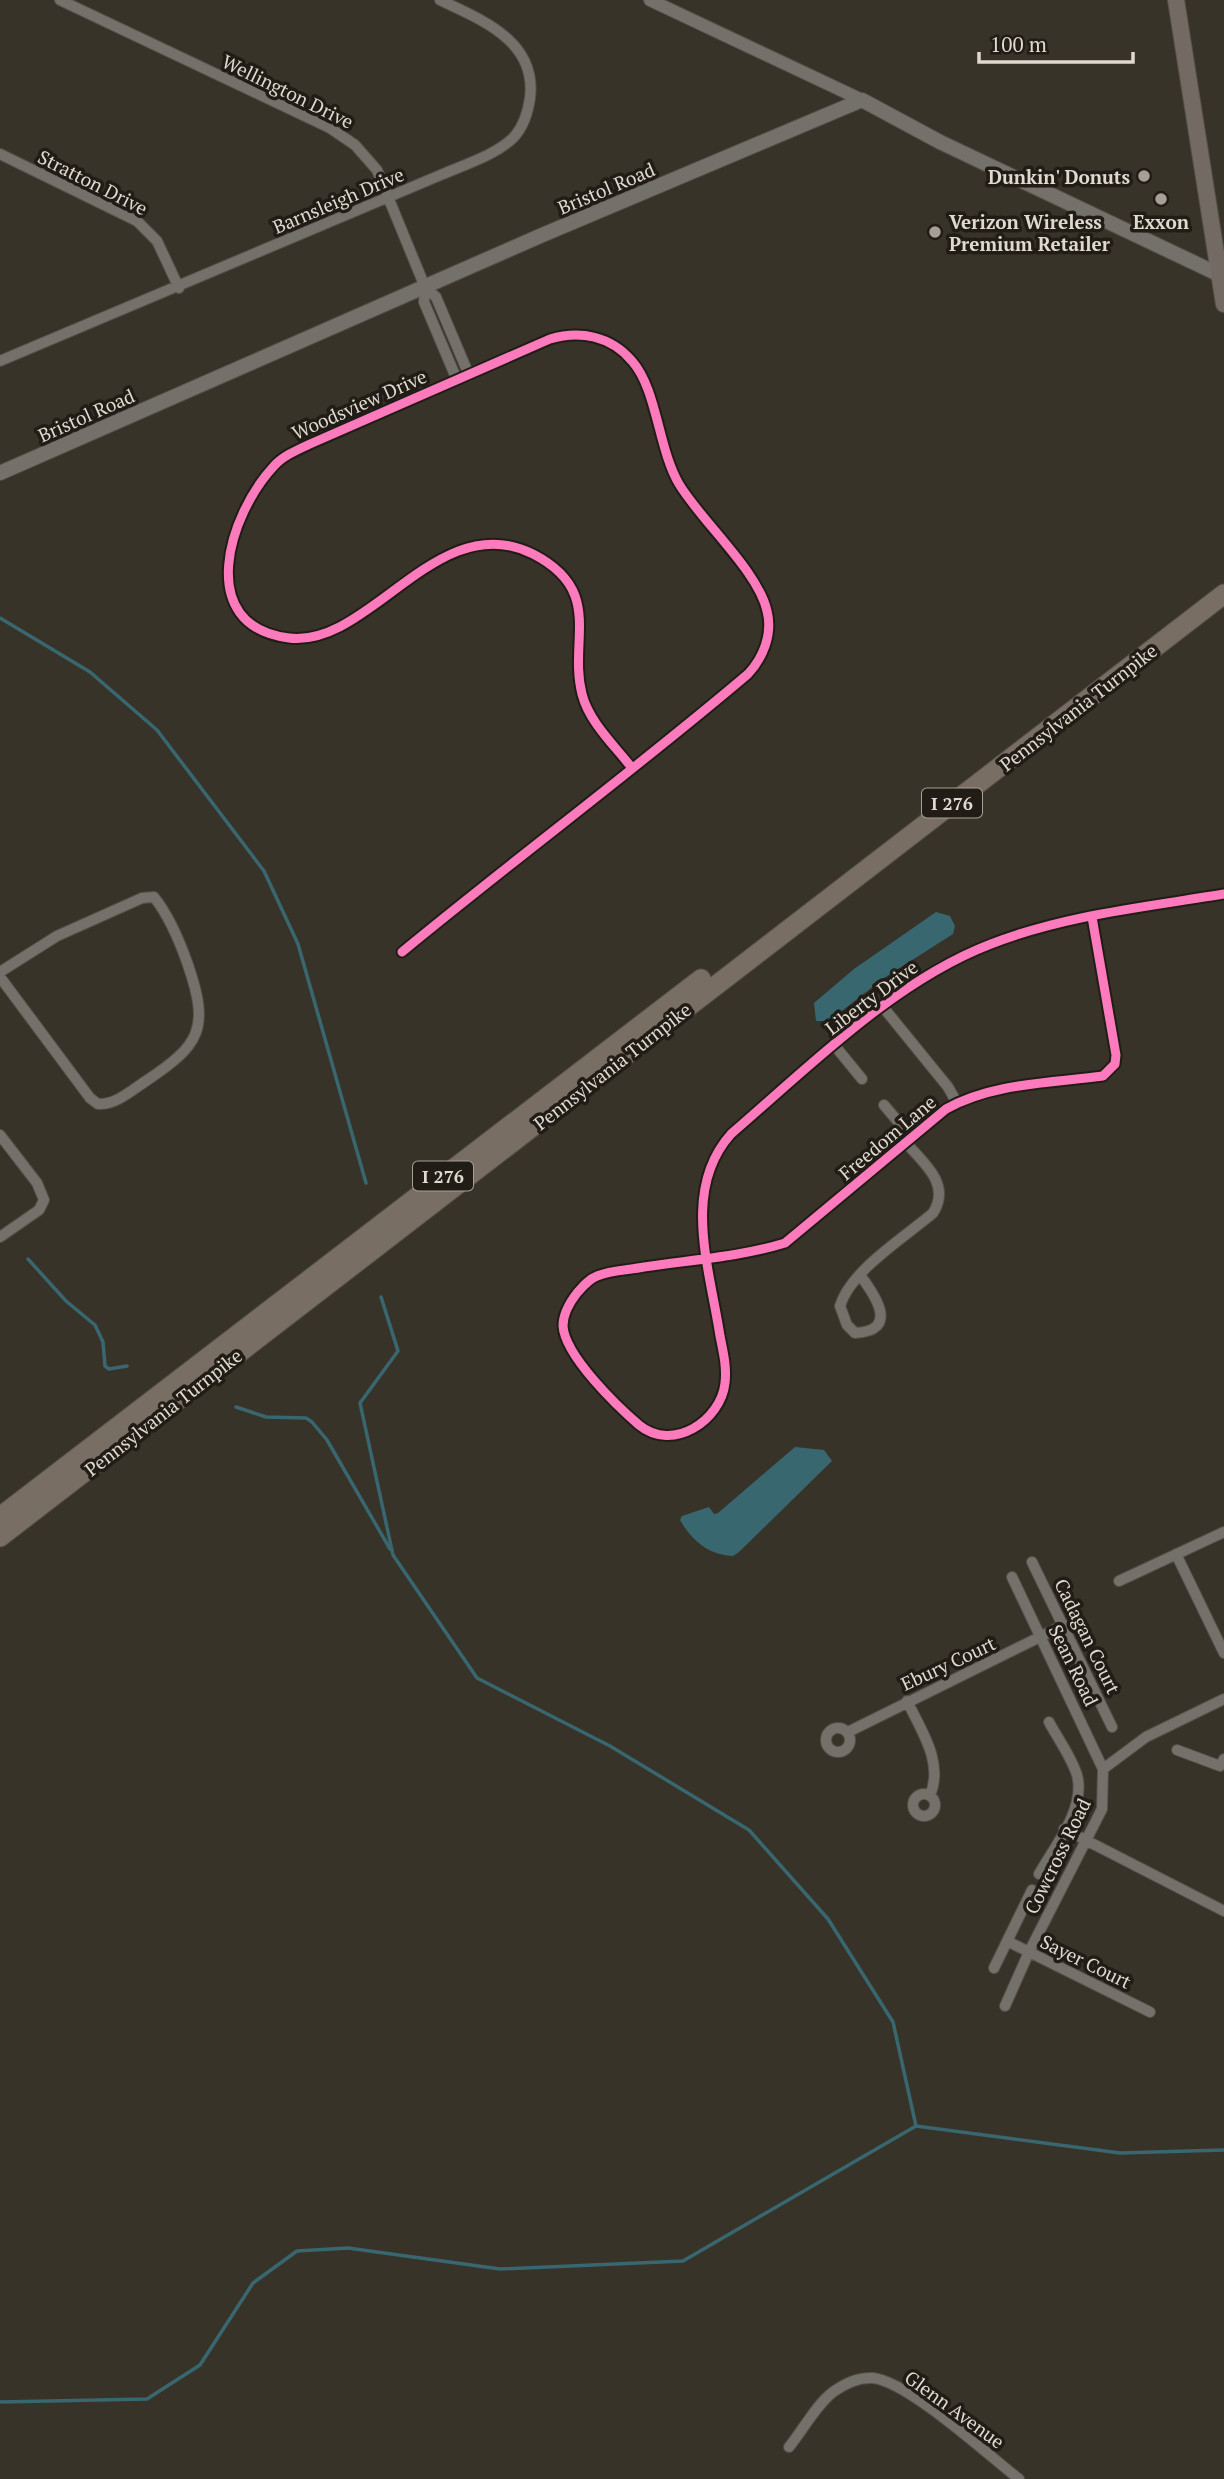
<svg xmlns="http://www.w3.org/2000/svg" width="1224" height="2479" viewBox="0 0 1224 2479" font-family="'PT Serif',serif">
	<rect width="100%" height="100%" fill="#383329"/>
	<path fill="#386770" d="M936,912L950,916L955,926L953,934L884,978L829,1021H816L814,1003L854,969Z
		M795,1447L824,1450L832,1461L739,1552L733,1556C709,1555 692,1541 680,1520L682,1516L709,1507L714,1514L718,1513Z"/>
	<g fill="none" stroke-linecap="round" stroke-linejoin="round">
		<path stroke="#386770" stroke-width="3.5" d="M0,618L90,672L157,730L264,871L298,944L366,1183
			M28,1259L66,1301L95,1325L103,1342L105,1366L109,1369L127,1366
			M381,1297L398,1351L360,1403L393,1555L477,1678L610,1746L749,1830L828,1919L893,2022L916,2126
			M236,1407L266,1417L306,1418L312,1422L327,1440L390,1549
			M0,2402L147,2399L200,2365L253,2283L297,2251L348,2248L500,2269L683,2261L916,2126L1120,2153L1224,2150"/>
		<defs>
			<path id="minor" d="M60,0L330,128L355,145L377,170L425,287L436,297L469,375
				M0,154L137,221L157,241L179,288
				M425,287L424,302L457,380
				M0,361L443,174C466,164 496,155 514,137C523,127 528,112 530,98C537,41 482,20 440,0
				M1092,917L1116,1055L1115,1064L1103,1076C1051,1083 992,1083 946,1109L785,1243C740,1257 690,1260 644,1267C630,1270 611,1270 597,1276C589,1279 583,1286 577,1293C570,1302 563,1314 563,1326C565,1356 617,1406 639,1425C673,1453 721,1420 725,1383C727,1367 723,1351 720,1336C710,1269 681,1190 731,1134C809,1067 894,981 991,944C1065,915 1146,907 1224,894
				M402,952C516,858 635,770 748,674C763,658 773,634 767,611C758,571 702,522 679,484C658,448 657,389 632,361C611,336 580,330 550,339L310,444C297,450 283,456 274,466C229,514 193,626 289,638C370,648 438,506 533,554C605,591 568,640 582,694C589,722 615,746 632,768
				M0,972L57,936L142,898L154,897C170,917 180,942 188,965C210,1029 200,1045 146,1081C132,1090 116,1105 98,1104L90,1098L0,977
				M883,1007L948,1087L957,1103
				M835,1046L862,1079
				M884,1105L912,1138
				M0,1135L37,1183L44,1200L39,1210L0,1237
				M860,1275C875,1295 900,1331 855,1333L847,1325L840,1306C851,1270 905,1237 933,1213C951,1185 925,1164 906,1143
				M1176,1554L1224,1653
				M1032,1562L1112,1727
				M1012,1577L1103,1769
				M1119,1581L1224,1532
				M907,1701C921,1730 944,1763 930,1795
				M826 1740a12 12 0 1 1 24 0a12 12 0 1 1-24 0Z
				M848,1732L1064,1625
				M1177,1750L1220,1766L1224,1759
				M913 1805a11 11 0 1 1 22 0a11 11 0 1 1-22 0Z
				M1064,1829L1224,1911
				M1039,1874C1055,1846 1086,1808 1077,1775C1071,1756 1058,1739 1049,1722
				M1007,1941L1150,2012
				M994,1968L1032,1890
				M1005,2006L1029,1952L1102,1809L1103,1769L1146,1737L1224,1699
				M789,2447C803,2430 816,2405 833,2392C844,2384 859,2377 873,2378C909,2382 988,2455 1019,2479"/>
			<path id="tertiary" d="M650,0L862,100"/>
			<path id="secondary" d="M0,473L540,236L862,100L940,142L1220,275"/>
			<path id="primary" d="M1176,0L1224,304"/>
			<path id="motorway" d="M0,1517L701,979
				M0,1537L1224,594"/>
		</defs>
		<use href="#minor" stroke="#555048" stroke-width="12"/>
		<use href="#tertiary" stroke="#555048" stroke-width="14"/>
		<use href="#secondary" stroke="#555048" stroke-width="16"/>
		<use href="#primary" stroke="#555048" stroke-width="18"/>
		<use href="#motorway" stroke="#555048" stroke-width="21"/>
		<use href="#minor" stroke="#74706a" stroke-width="10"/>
		<use href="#tertiary" stroke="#74706a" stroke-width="12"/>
		<use href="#secondary" stroke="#74706a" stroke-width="14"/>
		<use href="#primary" stroke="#736b63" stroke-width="16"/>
		<use href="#motorway" stroke="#786e64" stroke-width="19"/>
		<defs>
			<path id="cycleway" d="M1092,917L1116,1055L1115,1064L1103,1076C1051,1083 992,1083 946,1109L785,1243C740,1257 690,1260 644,1267C630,1270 611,1270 597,1276C589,1279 583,1286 577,1293C570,1302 563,1314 563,1326C565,1356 617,1406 639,1425C673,1453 721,1420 725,1383C727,1367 723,1351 720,1336C710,1269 681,1190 731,1134C809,1067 894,981 991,944C1065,915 1146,907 1224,894
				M402,952C516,858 635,770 748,674C763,658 773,634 767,611C758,571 702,522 679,484C658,448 657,389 632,361C611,336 580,330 550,339L310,444C297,450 283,456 274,466C229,514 193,626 289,638C370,648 438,506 533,554C605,591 568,640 582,694C589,722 615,746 632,768"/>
		</defs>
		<use href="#cycleway" stroke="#211c15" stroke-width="13"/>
		<use href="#cycleway" stroke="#fd7abc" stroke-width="9"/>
	</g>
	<g fill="#a59f95" stroke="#211c15" stroke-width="2.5">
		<circle cx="1144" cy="176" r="7"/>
		<circle cx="1161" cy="199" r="7"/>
		<circle cx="935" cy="232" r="7"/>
	</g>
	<g text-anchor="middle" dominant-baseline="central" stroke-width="7" stroke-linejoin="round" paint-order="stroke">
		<g fill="#211c15" stroke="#a6a097" stroke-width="2">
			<rect x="922" y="788.5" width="60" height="29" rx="5"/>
			<rect x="413" y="1161.5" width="60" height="29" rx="5"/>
		</g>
		<g font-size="18" font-weight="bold" fill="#dfd9cf">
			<text x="952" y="803">I 276</text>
			<text x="443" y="1176">I 276</text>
		</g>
		<g font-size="19" fill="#dfd9cf" stroke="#211c15">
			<text transform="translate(288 91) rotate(26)">Wellington Drive</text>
			<text transform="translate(93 182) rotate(27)">Stratton Drive</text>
			<text transform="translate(606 188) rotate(-23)">Bristol Road</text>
			<text transform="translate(338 200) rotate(-23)">Barnsleigh Drive</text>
			<text transform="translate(359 404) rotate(-24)">Woodsview Drive</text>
			<text transform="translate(86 415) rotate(-24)">Bristol Road</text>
			<text transform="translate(1078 707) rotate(-38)">Pennsylvania Turnpike</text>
			<text transform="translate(871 997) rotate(-37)">Liberty Drive</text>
			<text transform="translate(612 1066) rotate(-38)">Pennsylvania Turnpike</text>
			<text transform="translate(887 1137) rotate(-40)">Freedom Lane</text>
			<text transform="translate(163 1412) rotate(-38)">Pennsylvania Turnpike</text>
			<text transform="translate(1088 1636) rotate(64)">Cadagan Court</text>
			<text transform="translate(948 1663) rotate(-25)">Ebury Court</text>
			<text transform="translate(1074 1665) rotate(64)">Sean Road</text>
			<text transform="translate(1057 1856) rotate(-64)">Cowcross Road</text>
			<text transform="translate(1086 1961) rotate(26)">Sayer Court</text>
			<text transform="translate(955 2409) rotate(36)">Glenn Avenue</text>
		</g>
		<g font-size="19" font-weight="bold" fill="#dfd9cf" stroke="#211c15" text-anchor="end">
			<text x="1130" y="176">Dunkin' Donuts</text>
			<text x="949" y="221" text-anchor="start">Verizon Wireless<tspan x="949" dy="22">Premium Retailer</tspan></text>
			<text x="1161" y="221" text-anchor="middle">Exxon</text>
		</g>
	</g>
	<path d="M979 52v10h154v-10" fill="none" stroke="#dfd9cf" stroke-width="3.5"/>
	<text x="990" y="52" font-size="21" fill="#dfd9cf" stroke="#211c15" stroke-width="5" paint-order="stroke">100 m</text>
</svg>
